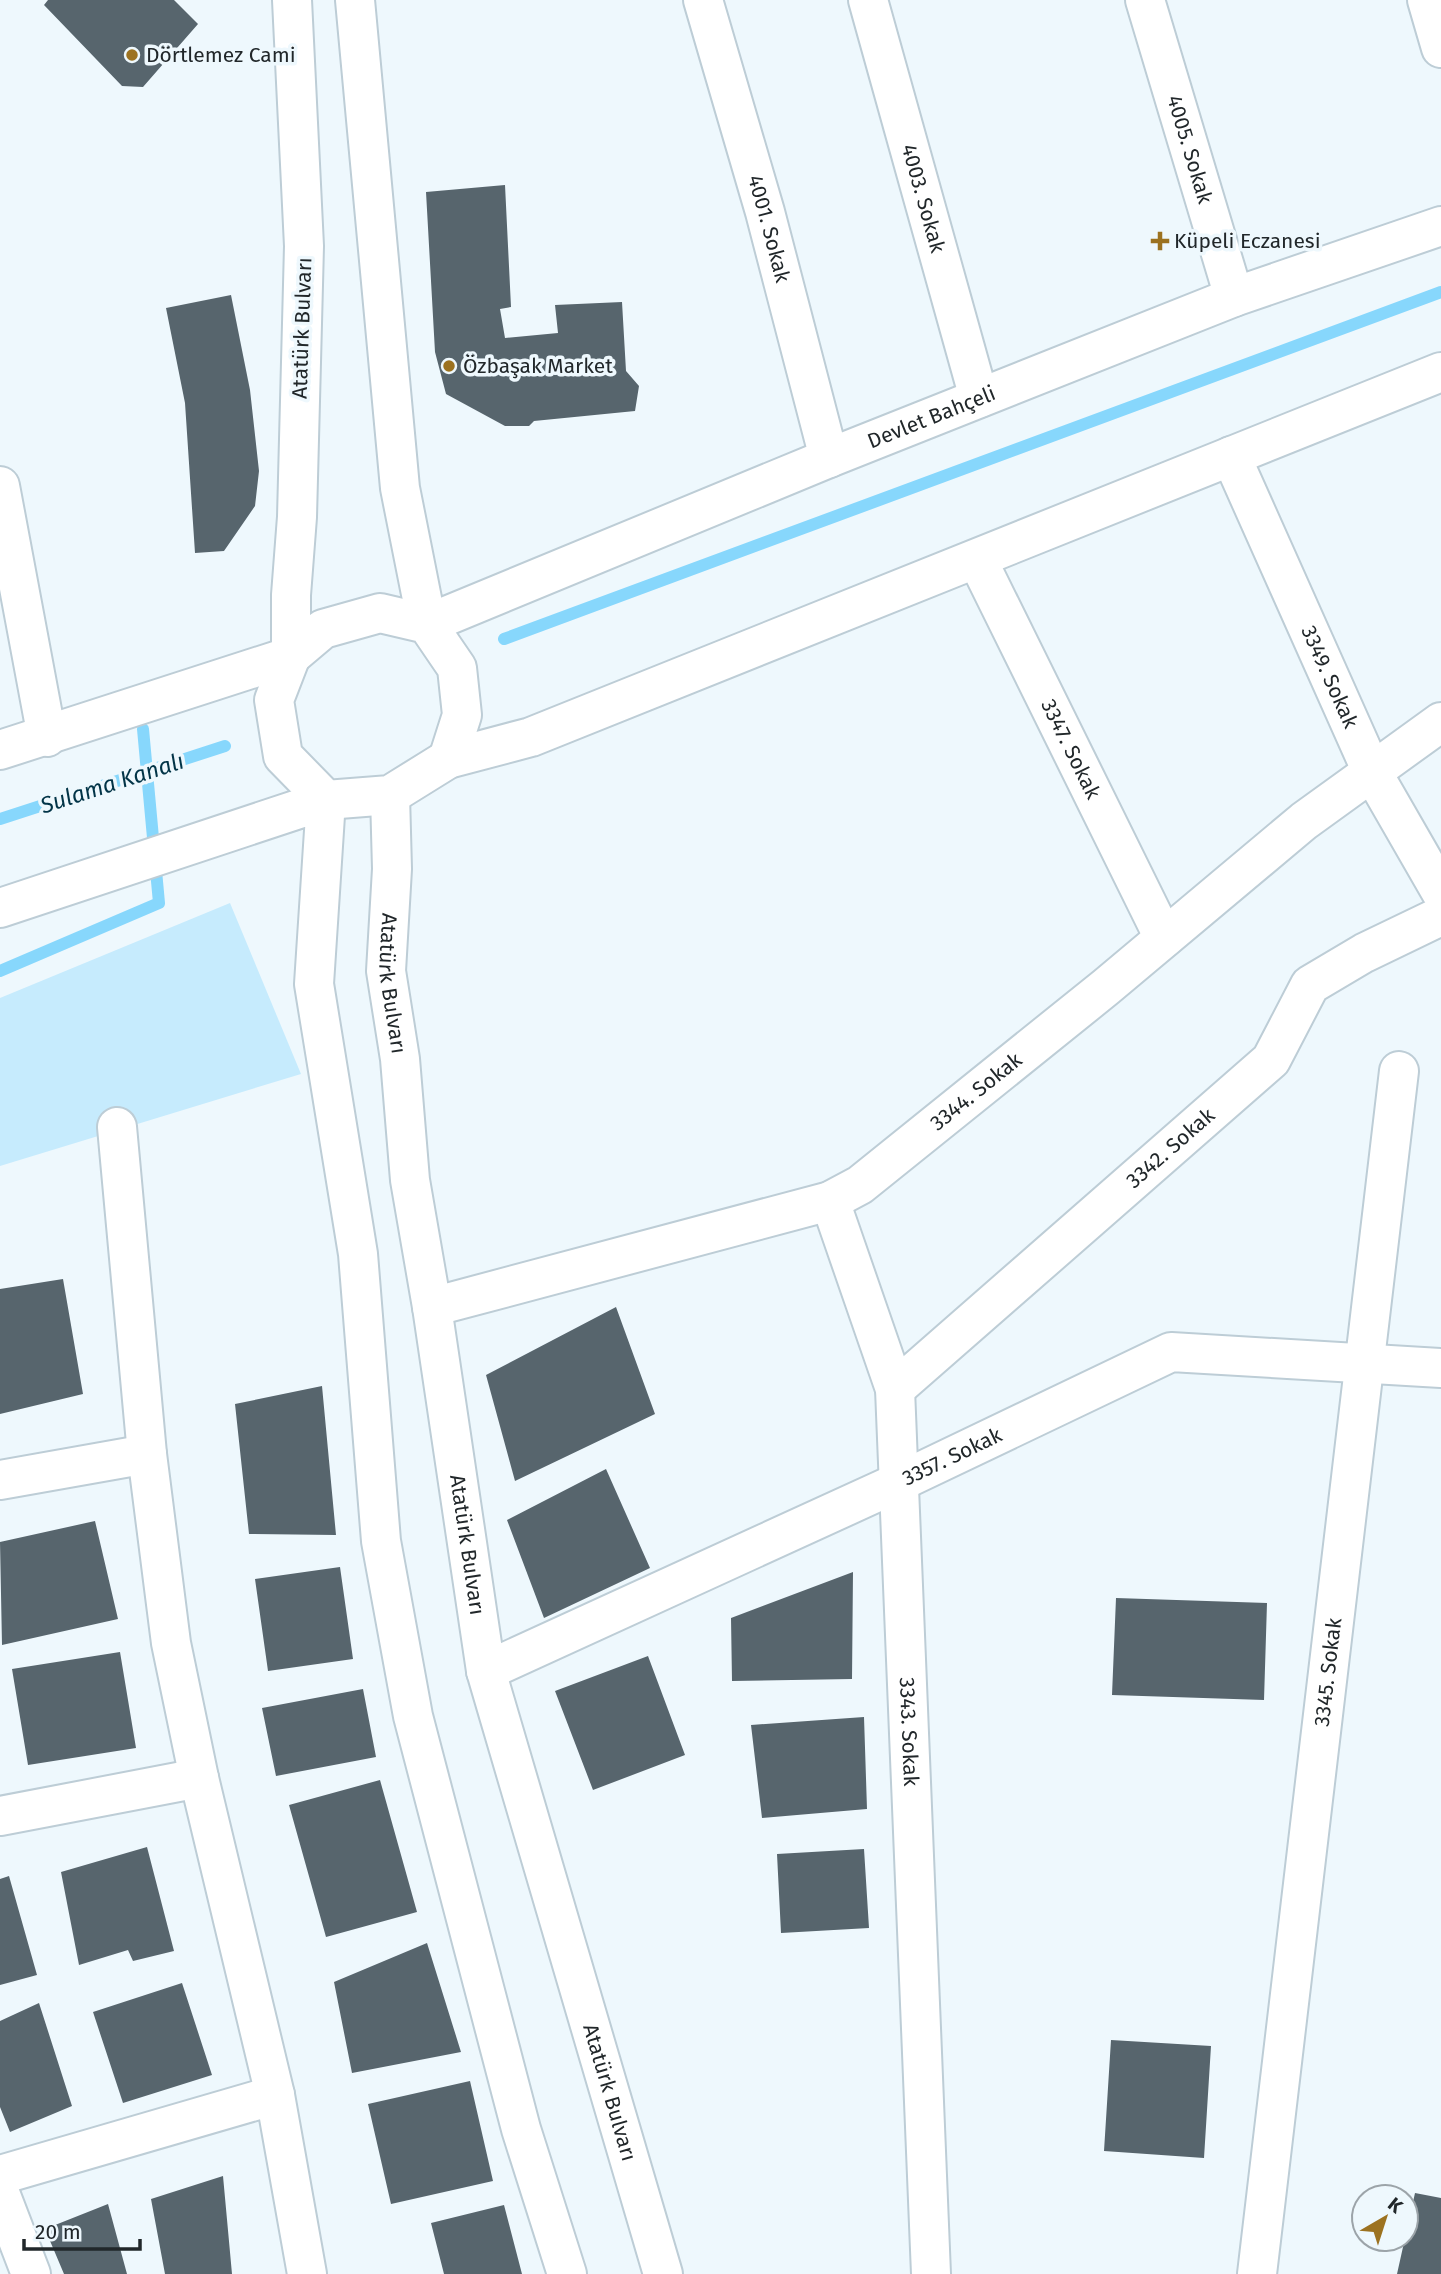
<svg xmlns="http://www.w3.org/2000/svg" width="1441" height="2274" viewBox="0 0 1441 2274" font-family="'Fira Sans',sans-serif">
	<rect width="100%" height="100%" fill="#eef8fd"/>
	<path fill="#c6ebfd" d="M230,903L301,1074L0,1166V998Z"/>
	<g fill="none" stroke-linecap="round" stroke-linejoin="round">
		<path stroke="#87d7fc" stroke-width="12" d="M504,639L1441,292
			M0,819L225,746
			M0,971L159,903L143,729"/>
	</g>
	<path fill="#57656d" d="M48,0H174L198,24L143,87L122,86L44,5Z
		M505,185L511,307L500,309L505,338L558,333L555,305L622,302L626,371L639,386L635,411L534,421L529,426H505L446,394L435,352L426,192Z
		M231,295L250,390L259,471L255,506L224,551L195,553L185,403L166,308Z
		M63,1279L83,1394L0,1414V1289Z
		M616,1307L655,1414L515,1481L486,1375Z
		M322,1386L336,1535L249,1534L235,1404Z
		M606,1469L650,1568L544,1618L507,1520Z
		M95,1521L118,1619L2,1645L0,1542Z
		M340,1567L353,1659L268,1671L255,1579Z
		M853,1572L852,1679L732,1681L731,1618Z
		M1116,1598L1267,1603L1264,1700L1112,1695Z
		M120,1652L136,1748L28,1765L12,1669Z
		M648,1656L685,1755L593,1790L555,1691Z
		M363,1689L376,1757L276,1776L262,1708Z
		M864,1717L867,1809L762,1818L751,1725Z
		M380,1780L417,1912L326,1937L289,1805Z
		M147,1847L174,1951L133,1961L128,1950L79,1965L61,1872Z
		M864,1849L869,1928L781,1933L777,1854Z
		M9,1876L37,1975L0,1985V1879Z
		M427,1943L461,2052L352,2073L334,1982Z
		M182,1983L212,2075L123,2103L93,2012Z
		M39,2003L72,2106L10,2132L0,2107V2021Z
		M1111,2040L1211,2046L1204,2158L1104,2151Z
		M470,2081L493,2181L391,2204L368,2104Z
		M223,2176L232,2274H165L151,2199Z
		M1415,2193L1441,2198V2274H1397Z
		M108,2204L127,2274H64L45,2229Z
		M504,2205L522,2274H444L431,2223Z"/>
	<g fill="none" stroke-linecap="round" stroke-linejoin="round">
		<defs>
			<g id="street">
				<path id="s1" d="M703,0L765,212L829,458"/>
				<path id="s2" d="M868,0L979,398"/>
				<path id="s3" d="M1145,0L1234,297"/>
				<path d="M1427,0L1441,48"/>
				<path id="s4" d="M1231,456L1372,772L1441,892"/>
				<path d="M0,486L47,737"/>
				<path id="s5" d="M977,559L1164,938"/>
				<path d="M117,1127L147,1454L171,1643L199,1778L275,2095L307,2274"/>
				<path id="s6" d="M830,1201L895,1389L931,2274"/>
				<path id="s7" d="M432,1307L830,1201L860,1185L1106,987L1304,821L1441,722"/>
				<path id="s8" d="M895,1389L1271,1060L1310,985L1364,953L1441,916"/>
				<path d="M0,1480L147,1454"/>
				<path id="s9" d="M486,1671L899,1482L1171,1352L1441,1368"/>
				<path d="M0,1816L199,1778"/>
				<path d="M0,2175L275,2095"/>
				<path id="s10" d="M1257,2274L1399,1071"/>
			</g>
			<g id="secondary">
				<path d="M292,0L304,246L297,517L291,595V656L274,700L283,756L326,800L390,795L448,759L531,737L1441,372"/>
				<path id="s11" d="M355,0L400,488L427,624L829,458L1234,297L1441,226"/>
				<path d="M0,750L291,656L323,629L380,613L427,624L457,668L462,715L448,759"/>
				<path id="s12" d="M390,795L392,869L386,971L400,1059L410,1180L432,1307L486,1671L663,2274"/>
				<path d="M0,908L326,800L314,984L358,1254L381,1541L413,1716L521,2129L567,2274"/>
				<path d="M0,2193L31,2274"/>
			</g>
		</defs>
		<use href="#street" stroke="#bdcdd6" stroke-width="42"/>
		<use href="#secondary" stroke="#bdcdd6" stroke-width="42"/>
		<use href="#street" stroke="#fff" stroke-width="38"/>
		<use href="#secondary" stroke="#fff" stroke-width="38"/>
	</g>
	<g fill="#9c7220" stroke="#eef8fd" stroke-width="2.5">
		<circle cx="132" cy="55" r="7"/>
		<path d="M1156.5 230.5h7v7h7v7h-7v7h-7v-7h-7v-7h7z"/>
		<circle cx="449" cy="366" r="7"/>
	</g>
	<g text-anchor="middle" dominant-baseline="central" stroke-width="7" stroke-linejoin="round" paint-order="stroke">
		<g font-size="21" fill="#21272a" stroke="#eef8fd" text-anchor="start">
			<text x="146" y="55">Dörtlemez Cami</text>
			<text x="1174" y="241">Küpeli Eczanesi</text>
			<text x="463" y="366">Özbaşak Market</text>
		</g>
		<g font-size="21" fill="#21272a" stroke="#eef8fd">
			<text stroke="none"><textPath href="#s3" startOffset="156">4005. Sokak</textPath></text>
			<text stroke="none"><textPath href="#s2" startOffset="206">4003. Sokak</textPath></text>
			<text stroke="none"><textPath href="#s1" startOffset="238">4001. Sokak</textPath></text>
			<text transform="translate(302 328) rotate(-88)">Atatürk Bulvarı</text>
			<text stroke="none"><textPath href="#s11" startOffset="1174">Devlet Bahçeli</textPath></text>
			<text stroke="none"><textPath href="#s4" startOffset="242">3349. Sokak</textPath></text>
			<text stroke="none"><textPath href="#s5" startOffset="212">3347. Sokak</textPath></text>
			<text stroke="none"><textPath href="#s12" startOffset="189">Atatürk Bulvarı</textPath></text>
			<text stroke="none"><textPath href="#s7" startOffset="595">3344. Sokak</textPath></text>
			<text stroke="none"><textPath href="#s8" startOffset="366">3342. Sokak</textPath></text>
			<text stroke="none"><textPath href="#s9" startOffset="513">3357. Sokak</textPath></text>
			<text stroke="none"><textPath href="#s12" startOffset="756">Atatürk Bulvarı</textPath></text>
			<text stroke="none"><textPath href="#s10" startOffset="606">3345. Sokak</textPath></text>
			<text stroke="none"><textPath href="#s6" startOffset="542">3343. Sokak</textPath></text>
			<text stroke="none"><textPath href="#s12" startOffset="1323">Atatürk Bulvarı</textPath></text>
		</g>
		<g font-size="23" font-style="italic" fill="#023447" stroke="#eef8fd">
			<text transform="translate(112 783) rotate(-18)">Sulama Kanalı</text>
		</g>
	</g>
	<g transform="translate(1385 2218) rotate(39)"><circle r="33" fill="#eef8fd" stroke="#9ca4a9" stroke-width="2"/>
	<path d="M0-5L12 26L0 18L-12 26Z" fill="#9c7220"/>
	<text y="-10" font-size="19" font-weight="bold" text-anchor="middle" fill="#21272a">K</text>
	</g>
	<path d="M24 2239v10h116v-10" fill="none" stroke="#21272a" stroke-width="3.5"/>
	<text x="35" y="2239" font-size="21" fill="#21272a" stroke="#eef8fd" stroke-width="5" paint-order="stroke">20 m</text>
</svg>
